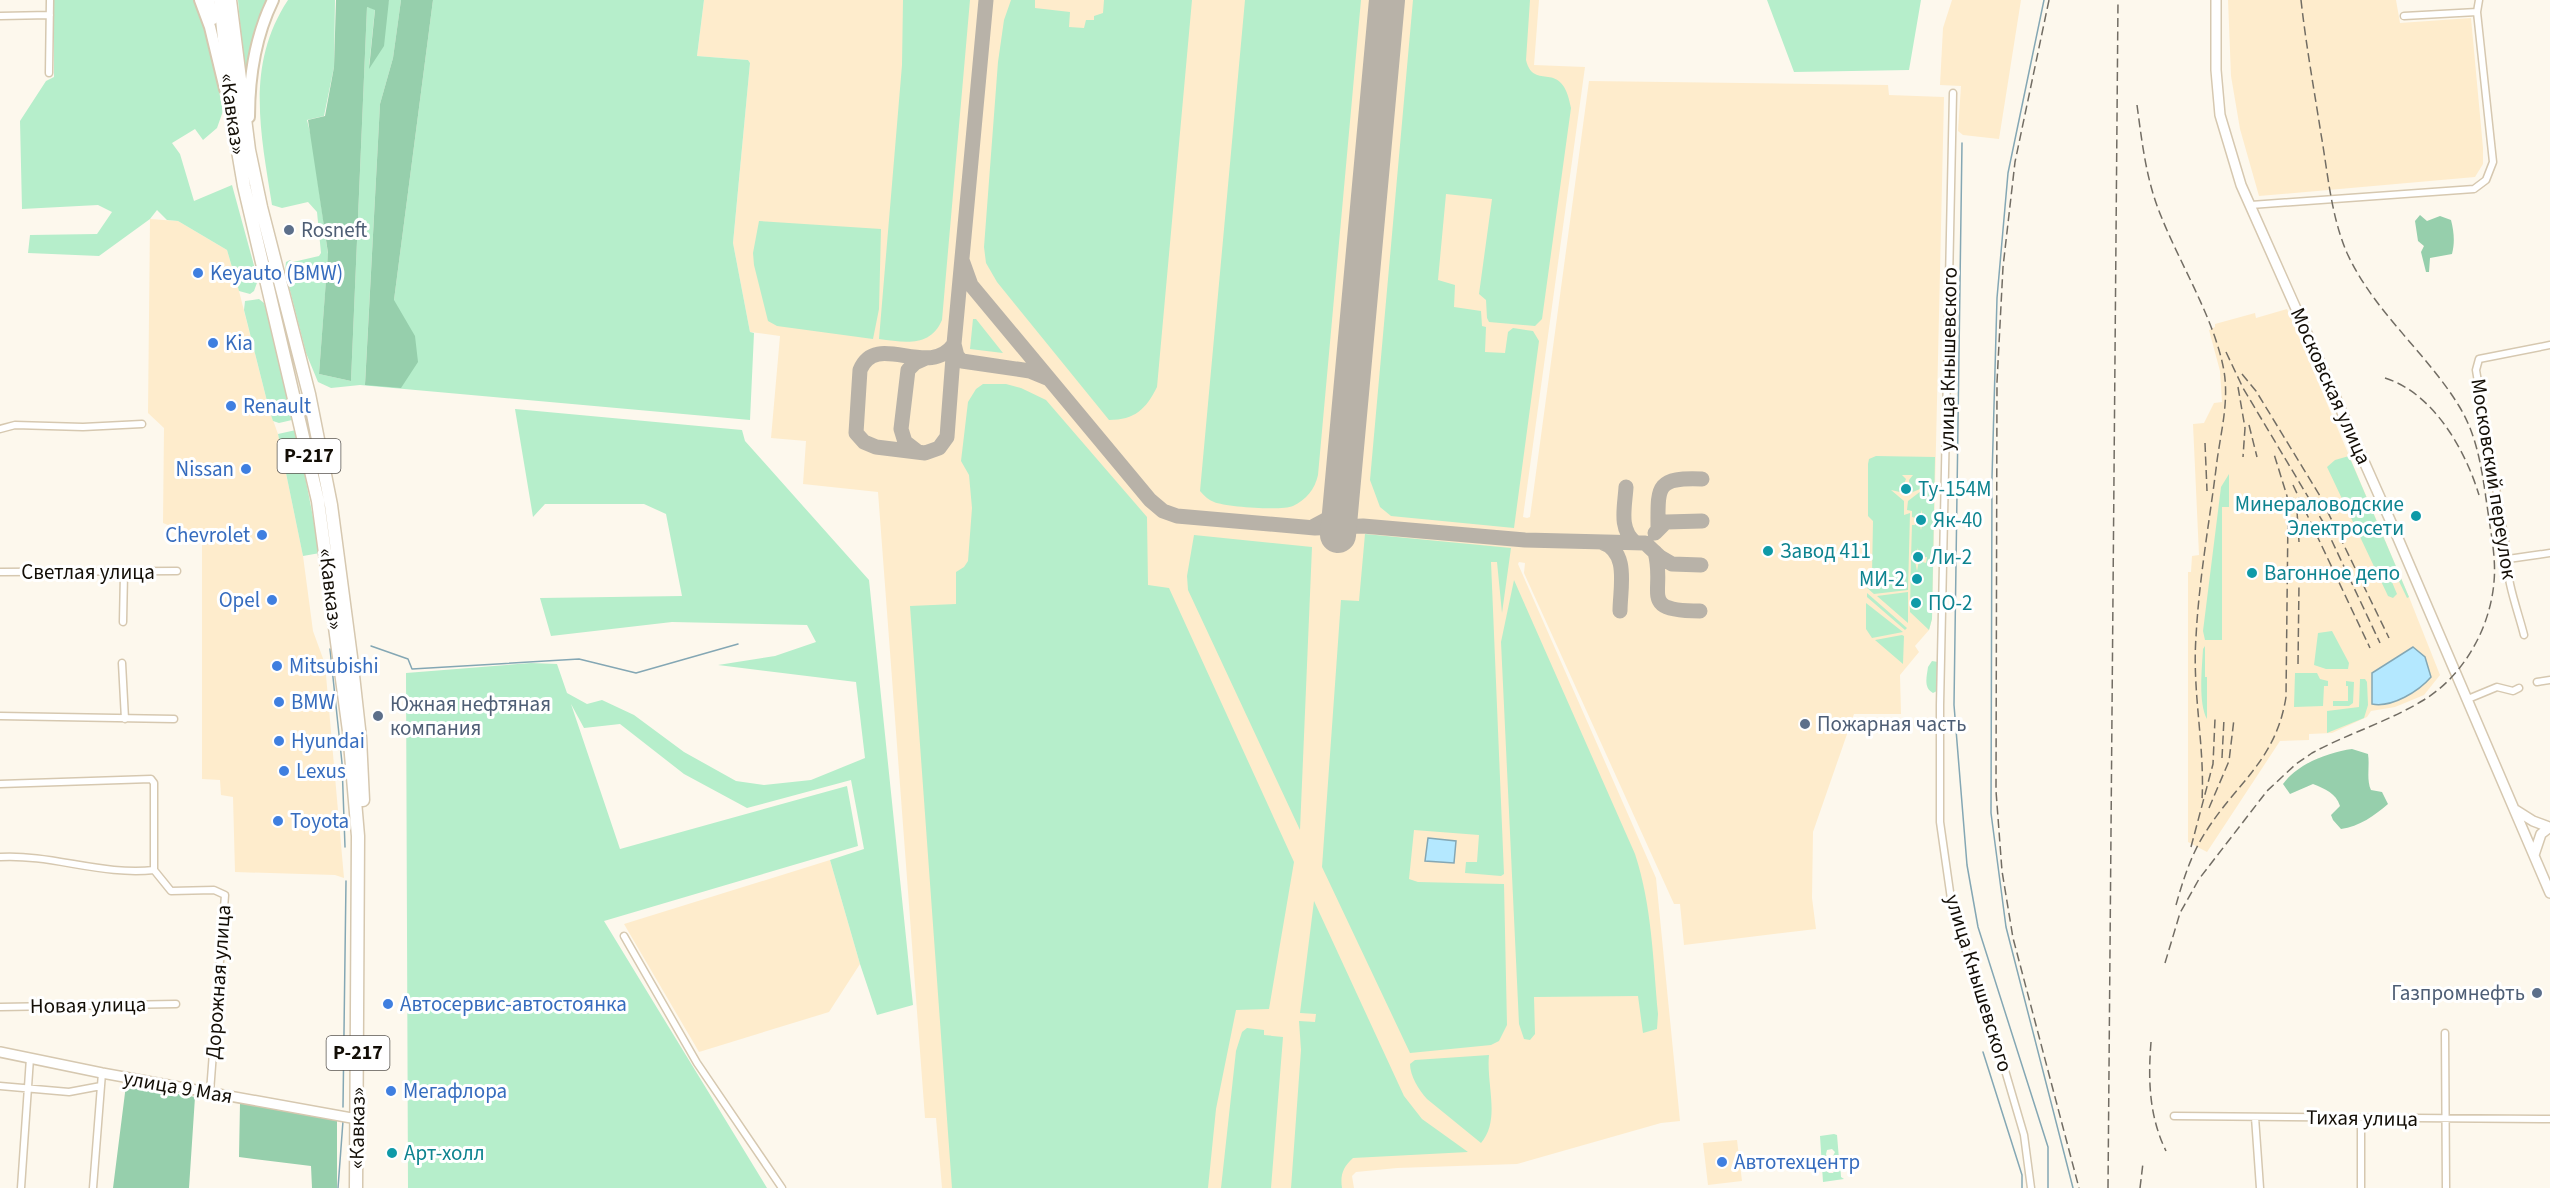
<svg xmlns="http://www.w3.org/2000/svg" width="2550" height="1188" viewBox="0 0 2550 1188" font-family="'Source Sans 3',sans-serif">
	<rect width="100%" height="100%" fill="#fdf8ed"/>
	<path fill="#feeccc" d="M704,0H1539L1534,65L1585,67L1523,517L1527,518L1530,517L1589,81L1888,85L1889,95L1944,97L1932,619L1929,630L1915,646L1919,652L1900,675L1901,714H1854L1813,832L1812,898L1816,929L1684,945L1680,904H1674L1524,573L1525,563L1519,562L1518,564L1656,878L1680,1121L1661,1123L1517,1164L1397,1168L1356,1172L1352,1176L1354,1188H942L936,1118H925L878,492L803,484L806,441L771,438L780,336L750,332L733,243L750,63L748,60L697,56Z
		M1952,0H2021L1999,139L1963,135L1958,131L1961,86L1940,85L1943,28Z
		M2228,0H2396L2400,23L2471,18L2483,148V164L2475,177L2259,196L2240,129L2231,76Z
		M150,219L178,221L227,250L239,291L269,409L278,434L303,556L313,631L325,664L344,878L335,875L235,872L233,797L221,795L220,780L202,779V541L200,538L163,523L164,428L148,413Z
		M2287,309L2409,597L2440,675L2424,695L2395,707L2371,711L2367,717L2332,733L2309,734V740L2280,741L2207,852L2188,842V572H2191L2192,556L2199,555L2193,424L2204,423L2214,403L2222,402L2220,371L2209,330L2215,327V324L2255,313L2256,318Z
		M830,860L860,964L829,1012L699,1052L624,924Z
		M1737,1140L1742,1181L1708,1185L1703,1143Z"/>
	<path fill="#b6eecb" d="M54,0H194L210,46L223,111L217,128L203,140L195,129L172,143L180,154L194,201L232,185L258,280L254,291L250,294L239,291L227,250L178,221L167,220L157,210L150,219L99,256L28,253L30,235L97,234L112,212L98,205L22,209L20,121L46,81L54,77Z
		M238,0H270L246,92Z
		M288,0H335L334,67L324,116L307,120L312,140L328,254L319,374L351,381L367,7L375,9L369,67L389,0H401L393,58L380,104L365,384L394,300L433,0H704L697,56L748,60L750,63L733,243L750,332L754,333L750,420L360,385L331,388L318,382L306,353L285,271L286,262L290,260L293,262L319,256L321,253L317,212L308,202L282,208L272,205C261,134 245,65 288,0Z
		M903,0H970L942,320C930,348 904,342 879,339L902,65Z
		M1011,0H1035V8L1070,12L1069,27L1084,28L1086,20H1094V16L1103,13L1104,0H1192L1157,387C1146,409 1135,420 1109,420L997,282L986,263L984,247L998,62L1004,20Z
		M1245,0H1361L1318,475C1315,489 1306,500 1293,506C1282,511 1226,507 1214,502C1209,500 1204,496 1200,491Z
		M1413,0H1530L1526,60C1534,93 1562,56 1571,108L1542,319L1535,326L1489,322L1487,318L1486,300L1479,294L1492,199L1446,194L1438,280L1455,285L1454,307L1481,311L1482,326L1486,327L1485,352L1505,353L1508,332L1513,328L1533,331L1539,341L1514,528L1391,516L1380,507L1370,480Z
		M1767,0H1921L1909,70L1794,72Z
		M759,221L881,229L879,309L873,339L777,326L768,321L754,265L753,253Z
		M259,299L264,303L293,402L292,420L279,423L273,421L269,409L244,310L245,301Z
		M973,319H976L1003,353L970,349Z
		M983,384H1006L1021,388L1046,400L1147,517L1148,585L1169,588L1294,862L1269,1009L1236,1010L1216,1109L1208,1188H952L910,606L956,604V572L964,567L968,561L972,508L969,475L961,461L968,402L976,389Z
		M515,409L742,430L745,441L869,580L913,1005L877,1015L860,964L830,860L864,849L851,780L747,808L684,774L620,724L584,728L571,704L620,849L847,786L858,846L604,921L767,1188H408L406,673L531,663L557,664L567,693L587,704L602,700L634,715L684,752L736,781L764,785L811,780L865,758L856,682L718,665L775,656L816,642L807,625L672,622L551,636L540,598L682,596L666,514L644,504H545L533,517Z
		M296,430L320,553L303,556L278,434Z
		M1876,456L1935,457L1932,619L1929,630L1910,612L1911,559L1915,561L1917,571L1919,561L1926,563L1927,557L1919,558L1918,548L1915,557L1911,558L1912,525H1915V521H1919L1921,530L1923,521H1928L1927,518L1922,519V510L1919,519L1912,517V511L1907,510L1908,501L1921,491L1920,489L1908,494V490H1910L1909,480L1913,475H1902L1906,479L1903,486L1904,493L1891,490L1904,501V515L1910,513L1908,590L1874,594L1866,587V578L1872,574L1873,521L1868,516V464L1869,459Z
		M2349,456L2409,597L2407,598L2395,573L2389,575L2397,594L2393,598L2388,596L2327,467L2335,460Z
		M2229,474V507H2222V640H2205L2203,631L2221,487Z
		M1365,534L1511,548L1502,613L1497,562H1491L1504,874L1501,876L1465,873L1466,862H1477L1479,835L1414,830L1409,879L1418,882L1504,884L1507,1025L1499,1041L1491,1045L1410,1053L1322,867L1341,600L1359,601Z
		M1194,535L1312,547L1300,830L1188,590L1187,576Z
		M1514,580L1635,854C1652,906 1653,960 1658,1014L1657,1029L1643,1033L1638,996L1534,997L1535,1034L1530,1040L1524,1039L1519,1024L1501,642Z
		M1908,592V623L1877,596Z
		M1867,593L1907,628L1905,630L1867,597Z
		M1866,603L1903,632L1872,638L1866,629Z
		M2332,631L2349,663L2348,669H2326L2314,665L2318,633Z
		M1902,635L1904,636L1903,664L1875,640Z
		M2205,646V677H2207V719C2198,703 2202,668 2203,649Z
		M1932,661L1938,662L1937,691L1933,693C1923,688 1927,676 1928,667Z
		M2295,673H2317L2320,679L2328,681V686H2324L2323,706L2294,707Z
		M2360,679H2365L2367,682L2368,705L2364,718L2327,733V711L2359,707Z
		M2346,681L2354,682L2353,703L2349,706H2333V701H2348V686H2346Z
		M1314,901L1404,1096L1422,1119L1468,1152L1353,1158C1343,1167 1340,1175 1342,1188H1291L1301,1050L1299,1021L1315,1022L1316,1014L1300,1013Z
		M1247,1028L1264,1030V1035L1283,1037L1271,1188H1221L1236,1051L1242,1032Z
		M1489,1055C1486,1084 1501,1120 1481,1143L1427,1099C1419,1090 1410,1076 1410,1064L1415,1060Z
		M1834,1134L1837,1135L1839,1159L1831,1160L1835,1152L1832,1149L1827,1150L1826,1154C1831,1168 1827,1159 1826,1170L1829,1173H1833L1836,1168L1831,1162L1840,1161L1841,1177L1844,1179L1823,1182L1820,1136Z"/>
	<path fill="#96cfac" d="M336,0H389L384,46L369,69L375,10L367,7L351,381L319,374L328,253L308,120L325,116L334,67Z
		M401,0H433L394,300L415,336L418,362L401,388L365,385L380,104L393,58Z
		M2420,215L2427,221L2440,216L2451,220C2454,232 2455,242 2452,254L2430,258L2429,272H2426L2421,252L2424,246L2418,241L2415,221Z
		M2352,749L2368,754C2370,766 2366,779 2371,790L2382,792L2388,804C2375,815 2359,827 2341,829L2333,820L2331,815L2340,806C2336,793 2325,789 2313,784L2290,794L2283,784C2297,764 2329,752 2352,749Z
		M126,1085L195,1097L189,1188H113Z
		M240,1103L337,1120V1188H312L311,1166L239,1157Z"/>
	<path fill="#b4e8ff" stroke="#84a7b4" stroke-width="1.5" d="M2413,647L2425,657L2431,677C2419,691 2392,708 2372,704V673Z
		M1428,838L1456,841L1454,863L1425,861Z"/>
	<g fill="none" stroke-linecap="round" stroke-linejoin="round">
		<path stroke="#84a7b4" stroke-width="1.5" d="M2044,0L2008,173L1997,298L1992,478L1991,813L2006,927L2073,1188
			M1962,143L1954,705L1967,865L1978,927L2048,1147V1188
			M371,646L408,659L412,669L579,659L636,673L738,644
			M330,649L342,763L345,847
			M1983,1052L2022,1175V1188
			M343,1107L346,881
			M338,1188L343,1121"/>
		<path stroke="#b8b2a8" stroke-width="15" d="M986,0L954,344L947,437L939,448L925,453L876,447L864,442L856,433L860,370C876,330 929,380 954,344L957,356L962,361L1030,371L1047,378
			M962,260L971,285L1150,500L1163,511L1177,516L1315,528L1363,526L1525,540L1645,543L1660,557L1672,564L1701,565
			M918,452L905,442L901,429L908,370L915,363L926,358
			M1626,487C1625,506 1618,530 1636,543
			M1314,526L1329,518L1341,498
			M1658,529C1658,487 1655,477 1702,479
			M1655,533L1666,522L1702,521
			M1601,542C1630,551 1620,588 1620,611
			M1655,552C1666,593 1637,611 1700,611"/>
		<path stroke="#b8b2a8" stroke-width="36" d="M1338,535L1387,0"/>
		<defs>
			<path id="street" d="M0,16L50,15
				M2404,16L2477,12
				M49,73L50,0
				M1953,93L1940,705V822L1953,913L1997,1043L2024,1135L2031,1188
				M2251,205L2474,189L2486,180L2493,162L2477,12L2479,0
				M0,429L15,425L83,427L142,424
				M2508,559L2550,553
				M0,572L177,571
				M123,622L124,573
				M2524,635C2519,614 2505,578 2508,559L2476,370L2479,359L2550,345
				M122,663L125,719
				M2537,682L2550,680
				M2468,699L2497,687L2513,691L2519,688
				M0,716L174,719
				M0,784L151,779L154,783V870L171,891L214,890L225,895L210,1092
				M0,857C52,854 103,876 154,870
				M624,936L697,1063L782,1188
				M0,1007L176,1004
				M2445,1033L2446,1188
				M0,1086L69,1092L101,1086
				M2174,1116L2550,1119
				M2255,1117L2260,1188
				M21,1188L30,1058
				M93,1188L102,1073
				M2361,1188V1118"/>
			<path id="secondary" d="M2216,0V70L2220,115L2241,185L2394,529L2550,893
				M2514,809L2533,821L2549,827
				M2534,855L2541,834L2550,827
				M0,1052L102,1073L357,1119"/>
			<path id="primary" d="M200,0L210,27L225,89
				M209,0L213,19
				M249,117C249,76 255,37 273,0"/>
			<path id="highway" d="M220,0L232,116L244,186L318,501L349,731L358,836L356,1188
				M230,0L249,150L261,207L309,394L331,505L351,657L360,738L363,800"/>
		</defs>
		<use href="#street" stroke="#d6c8b0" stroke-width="9"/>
		<use href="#secondary" stroke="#d6c8b0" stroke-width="12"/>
		<use href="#primary" stroke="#d6c8b0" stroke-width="14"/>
		<use href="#highway" stroke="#d6c8b0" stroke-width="15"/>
		<use href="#street" stroke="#fff" stroke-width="6"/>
		<use href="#secondary" stroke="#fff" stroke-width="9"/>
		<use href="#primary" stroke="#fff" stroke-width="10"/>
		<use href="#highway" stroke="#fff" stroke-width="12"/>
		<path stroke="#726d64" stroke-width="1.5" stroke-dasharray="9 4.5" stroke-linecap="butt" d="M2049,0L2015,162L2003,267L1997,382L1996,791L2002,871L2013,938L2079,1188
			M2137,105C2142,142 2146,180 2161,216C2180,264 2215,320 2224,371C2229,402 2221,431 2217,461C2210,519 2199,578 2196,637C2192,692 2205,746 2202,800
			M2226,352L2243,388L2323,522L2380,643
			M2242,374L2256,391L2320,496L2389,638
			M2385,378C2433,393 2465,449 2479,495
			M2238,387L2245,428L2243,457
			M2249,425L2257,457
			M2205,443L2207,491
			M2293,485L2370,648
			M2293,498L2297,511L2299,542
			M2298,664L2299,584
			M2222,758L2224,719
			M2209,808L2229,761L2234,719
			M2191,847L2213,764L2215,719
			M2176,905C2183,880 2191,855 2205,833C2236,783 2276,761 2286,697L2288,515L2287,496L2274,454
			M2165,963L2180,913L2199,879L2267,791L2296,764L2312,753C2347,734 2387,722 2422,701C2463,677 2490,629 2494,582C2496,561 2492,539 2489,519C2483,480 2480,440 2459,406C2426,352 2374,312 2347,253C2331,216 2328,174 2321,134C2314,89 2306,45 2301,0
			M2151,1042C2148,1080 2149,1116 2166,1151
			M2108,1188L2118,0
			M2140,1188L2143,1163"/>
	</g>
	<g fill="#5c6f8a" stroke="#fff" stroke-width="2">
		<circle cx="289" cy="230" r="6"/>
		<circle cx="378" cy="716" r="6"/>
		<circle cx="1805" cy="724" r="6"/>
		<circle cx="2537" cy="993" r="6"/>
	</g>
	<g fill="#3f7fe0" stroke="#fff" stroke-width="2">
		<circle cx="198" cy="273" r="6"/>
		<circle cx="213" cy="343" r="6"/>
		<circle cx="231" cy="406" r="6"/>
		<circle cx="246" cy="469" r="6"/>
		<circle cx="262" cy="535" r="6"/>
		<circle cx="272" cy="600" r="6"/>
		<circle cx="277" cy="666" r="6"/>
		<circle cx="279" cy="702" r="6"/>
		<circle cx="279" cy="741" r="6"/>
		<circle cx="284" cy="771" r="6"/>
		<circle cx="278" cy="821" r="6"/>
		<circle cx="388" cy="1004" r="6"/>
		<circle cx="391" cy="1091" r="6"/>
		<circle cx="1722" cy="1162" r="6"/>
	</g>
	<g fill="#0f9aa8" stroke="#fff" stroke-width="2">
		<circle cx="1906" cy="489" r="6"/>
		<circle cx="2416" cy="516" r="6"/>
		<circle cx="1921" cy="520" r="6"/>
		<circle cx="1768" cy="551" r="6"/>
		<circle cx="1918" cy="557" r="6"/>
		<circle cx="2252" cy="573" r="6"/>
		<circle cx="1917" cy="579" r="6"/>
		<circle cx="1916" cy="603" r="6"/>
		<circle cx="392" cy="1153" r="6"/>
	</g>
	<g text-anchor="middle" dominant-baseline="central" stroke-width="6" stroke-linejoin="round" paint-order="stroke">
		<g fill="#fff" stroke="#5a5651" stroke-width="1.5">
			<rect x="277.5" y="439" width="63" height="34" rx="4.5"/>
			<rect x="326.5" y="1036" width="63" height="34" rx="4.5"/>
		</g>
		<g font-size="20" font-weight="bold" fill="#130e06">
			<text x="309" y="456">Р-217</text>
			<text x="358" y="1053">Р-217</text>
		</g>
		<g font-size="21" fill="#130e06" stroke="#fff">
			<text transform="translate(233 114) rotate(82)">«Кавказ»</text>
			<text transform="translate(1948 359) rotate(-89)">улица Кнышевского</text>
			<text transform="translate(2331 386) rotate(66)">Московская улица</text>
			<text transform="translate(2494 479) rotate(81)">Московский переулок</text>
			<text x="88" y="572">Светлая улица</text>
			<text transform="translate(331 589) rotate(83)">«Кавказ»</text>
			<text transform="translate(218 982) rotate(-86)">Дорожная улица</text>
			<text transform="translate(1979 983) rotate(73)">улица Кнышевского</text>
			<text transform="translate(88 1005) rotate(-1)">Новая улица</text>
			<text transform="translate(178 1087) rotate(10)">улица 9 Мая</text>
			<text transform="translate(2362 1118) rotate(1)">Тихая улица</text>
			<text transform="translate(357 1128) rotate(-89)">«Кавказ»</text>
		</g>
		<g font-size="21" fill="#4e5e75" stroke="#fff" text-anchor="start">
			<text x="301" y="230">Rosneft</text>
			<text x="390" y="704">Южная нефтяная<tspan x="390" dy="24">компания</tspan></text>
			<text x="1817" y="724">Пожарная часть</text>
			<text x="2525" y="993" text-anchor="end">Газпромнефть</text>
		</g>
		<g font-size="21" fill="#366cbe" stroke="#fff" text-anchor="start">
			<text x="210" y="273">Keyauto (BMW)</text>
			<text x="225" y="343">Kia</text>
			<text x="243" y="406">Renault</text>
			<text x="234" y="469" text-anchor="end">Nissan</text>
			<text x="250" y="535" text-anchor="end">Chevrolet</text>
			<text x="260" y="600" text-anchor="end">Opel</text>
			<text x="289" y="666">Mitsubishi</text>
			<text x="291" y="702">BMW</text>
			<text x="291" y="741">Hyundai</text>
			<text x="296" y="771">Lexus</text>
			<text x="290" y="821">Toyota</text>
			<text x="400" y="1004">Автосервис-автостоянка</text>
			<text x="403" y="1091">Мегафлора</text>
			<text x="1734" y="1162">Автотехцентр</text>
		</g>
		<g font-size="21" fill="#0d838f" stroke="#fff" text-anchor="start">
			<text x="1918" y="489">Ту-154М</text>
			<text x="2404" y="504" text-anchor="end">Минераловодские<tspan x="2404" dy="24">Электросети</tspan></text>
			<text x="1933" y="520">Як-40</text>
			<text x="1780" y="551">Завод 411</text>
			<text x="1930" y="557">Ли-2</text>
			<text x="2264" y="573">Вагонное депо</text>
			<text x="1905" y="579" text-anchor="end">МИ-2</text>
			<text x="1928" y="603">ПО-2</text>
			<text x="404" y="1153">Арт-холл</text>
		</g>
	</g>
</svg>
